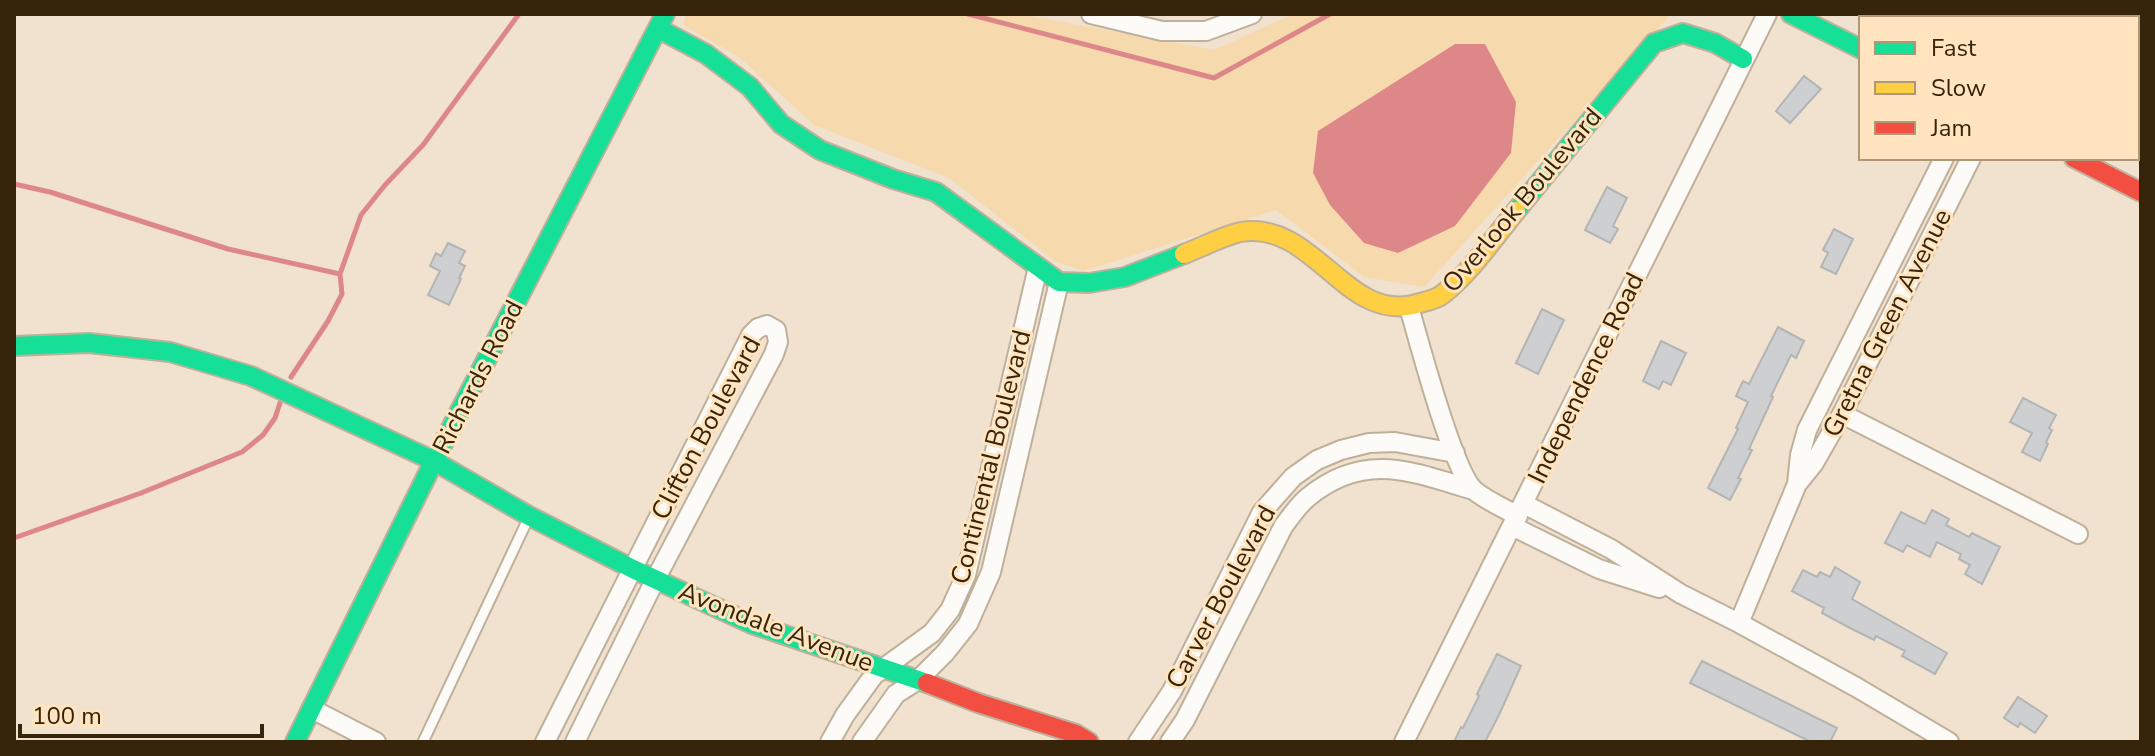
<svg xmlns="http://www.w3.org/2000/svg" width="2155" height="756" viewBox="0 0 2155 756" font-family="'Nunito Sans',sans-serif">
	<rect width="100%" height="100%" fill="#f0e2ce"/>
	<path fill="#f7d9ae" d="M686,14H1020L1214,50L1293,14H1671L1424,287L1364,277L1276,210L1084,271L1056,262L949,178L814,125L739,57L683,25Z"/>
	<path fill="#de8789" d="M1455,44H1485L1516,102L1511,153L1455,226L1398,253L1364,243L1330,205L1313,173L1318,131Z"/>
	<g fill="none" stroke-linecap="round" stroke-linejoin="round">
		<path stroke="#de8789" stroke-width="5" d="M968,14L1214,78L1330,14
			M14,184L50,192L228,249L340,274L361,215L385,185L423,145L519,14
			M291,377L328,321L342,294L340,274
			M14,538L141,493L242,452L263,435L275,418L280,403"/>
	</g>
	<path fill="#cecfd1" stroke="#b3b4b6" stroke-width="2" d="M1804,76L1821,89L1790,123L1776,111Z
		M1607,187L1627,198L1613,226L1618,229L1610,243L1585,230Z
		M1834,229L1853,239L1836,274L1821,267L1828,253L1823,250Z
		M448,243L465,251L459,263L465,266L459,278L461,279L449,305L428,295L440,271L430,266L436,253L441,256Z
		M1542,309L1564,320L1538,374L1516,363Z
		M1778,327L1804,341L1796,358L1791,355L1771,396L1773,397L1749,449L1752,450L1738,478L1741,479L1730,500L1708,488L1738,429L1736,428L1748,402L1736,396L1743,381L1749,384Z
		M1661,341L1686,353L1671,385L1663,381L1659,389L1643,381Z
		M2023,398L2056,415L2049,428L2052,430L2046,442L2048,444L2040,461L2022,452L2032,433L2010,422Z
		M1932,510L1949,519L1946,525L1969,537L1972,533L2000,547L1982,584L1965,574L1970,565L1959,559L1961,554L1937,542L1930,557L1907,545L1903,552L1885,543L1901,512L1925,524Z
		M1835,567L1860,582L1852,599L1947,653L1935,674L1902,656L1905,651L1876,636L1874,640L1852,629L1822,613L1824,608L1792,591L1803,570L1817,577L1820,572L1830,577Z
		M1497,654L1521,666L1499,715L1485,742H1454L1461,727L1463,728L1479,696L1477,694Z
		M1702,661L1837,728L1830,742H1811L1690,683Z
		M2018,697L2047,716L2035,733L2020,723L2018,727L2004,718Z"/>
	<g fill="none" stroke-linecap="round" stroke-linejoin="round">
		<defs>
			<path id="lane" d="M423,742L528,519"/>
			<path id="street" d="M1091,14L1162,31H1206L1252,14
				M1409,307C1419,341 1453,473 1475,491C1487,501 1504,508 1518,516
				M1842,414L2078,534
				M1797,484L1800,455L1807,430L1944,158
				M1524,504L1611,549L1681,594L1739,623L1856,687L1949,742
				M1512,526L1599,569L1659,588
				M1739,623L1797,484L1814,463L1842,414L1971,158
				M312,709L376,742
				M545,742L751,335L758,328L767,325L776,330L778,342L774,354L655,580L575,742
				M830,742L845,715L874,675L932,633L950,610L966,575L1038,267
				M862,742L896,694L918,680L945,653L968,624L991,572L1059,282
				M1138,742L1172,691L1262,512L1293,477L1317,460L1341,450L1369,443L1395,442L1455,453
				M1170,742L1185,720L1283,527C1290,517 1298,506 1307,498C1364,451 1410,471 1473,490
				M1404,742L1767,14"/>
			<path id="fast" d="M1791,14L1861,49
				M659,29L706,54L750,87L781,124L820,150L893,179L936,192L1059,282L1089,283L1125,277L1184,254
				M1516,211L1654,43L1683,33L1715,43L1743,59
				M14,346L89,343L170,352L251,376L434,461L529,516L633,569L752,624L927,683
				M295,742L434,461L665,14"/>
			<path id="slow" d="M1184,254C1200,248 1225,235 1241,232C1316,220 1346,327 1420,303C1428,301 1437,299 1443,294C1471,272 1493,239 1516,211"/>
			<path id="jam" d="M2074,158L2141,192
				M927,683L978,703L1076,734L1089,742"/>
		</defs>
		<use href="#lane" stroke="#bfb09b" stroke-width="13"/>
		<use href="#street" stroke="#bfb09b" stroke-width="22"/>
		<use href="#fast" stroke="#bfb09b" stroke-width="22"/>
		<use href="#slow" stroke="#bfb09b" stroke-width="22"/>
		<use href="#jam" stroke="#bfb09b" stroke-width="22"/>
		<use href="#lane" stroke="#fdfbf8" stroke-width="9"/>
		<use href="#street" stroke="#fdfbf8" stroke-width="18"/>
		<use href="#fast" stroke="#16e098" stroke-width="18"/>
		<use href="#slow" stroke="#ffcf43" stroke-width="18"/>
		<use href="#jam" stroke="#f24e42" stroke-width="18"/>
	</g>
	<g text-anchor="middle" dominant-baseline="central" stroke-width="6" stroke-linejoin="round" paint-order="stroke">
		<g font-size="26" fill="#36250a" stroke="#ffe4bf">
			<text transform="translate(1522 200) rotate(-50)">Overlook Boulevard</text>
			<text transform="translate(1887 323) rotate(-63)">Gretna Green Avenue</text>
			<text transform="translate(478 377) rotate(-63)">Richards Road</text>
			<text transform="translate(1586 378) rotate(-64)">Independence Road</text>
			<text transform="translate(706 428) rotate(-62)">Clifton Boulevard</text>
			<text transform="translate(991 457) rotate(-76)">Continental Boulevard</text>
			<text transform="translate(1221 597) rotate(-62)">Carver Boulevard</text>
			<text transform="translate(776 627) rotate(21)">Avondale Avenue</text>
		</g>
	</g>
	<rect width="2155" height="756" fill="none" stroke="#36250a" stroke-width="32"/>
	<rect x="1859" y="16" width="280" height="144" fill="#ffe4bf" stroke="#af9877" stroke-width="2"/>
	<rect x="1875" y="42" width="40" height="12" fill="#16e098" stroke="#af9877" stroke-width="2"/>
	<text x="1931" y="56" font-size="24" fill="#36250a">Fast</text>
	<rect x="1875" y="82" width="40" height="12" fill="#ffcf43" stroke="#af9877" stroke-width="2"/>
	<text x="1931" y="96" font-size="24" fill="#36250a">Slow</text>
	<rect x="1875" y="122" width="40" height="12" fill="#f24e42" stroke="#af9877" stroke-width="2"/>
	<text x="1931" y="136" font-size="24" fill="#36250a">Jam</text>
	<path d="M20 724v12h242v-12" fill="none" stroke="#36250a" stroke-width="4"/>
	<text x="32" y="724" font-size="24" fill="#36250a" stroke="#ffe4bf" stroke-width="6" paint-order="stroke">100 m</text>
</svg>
